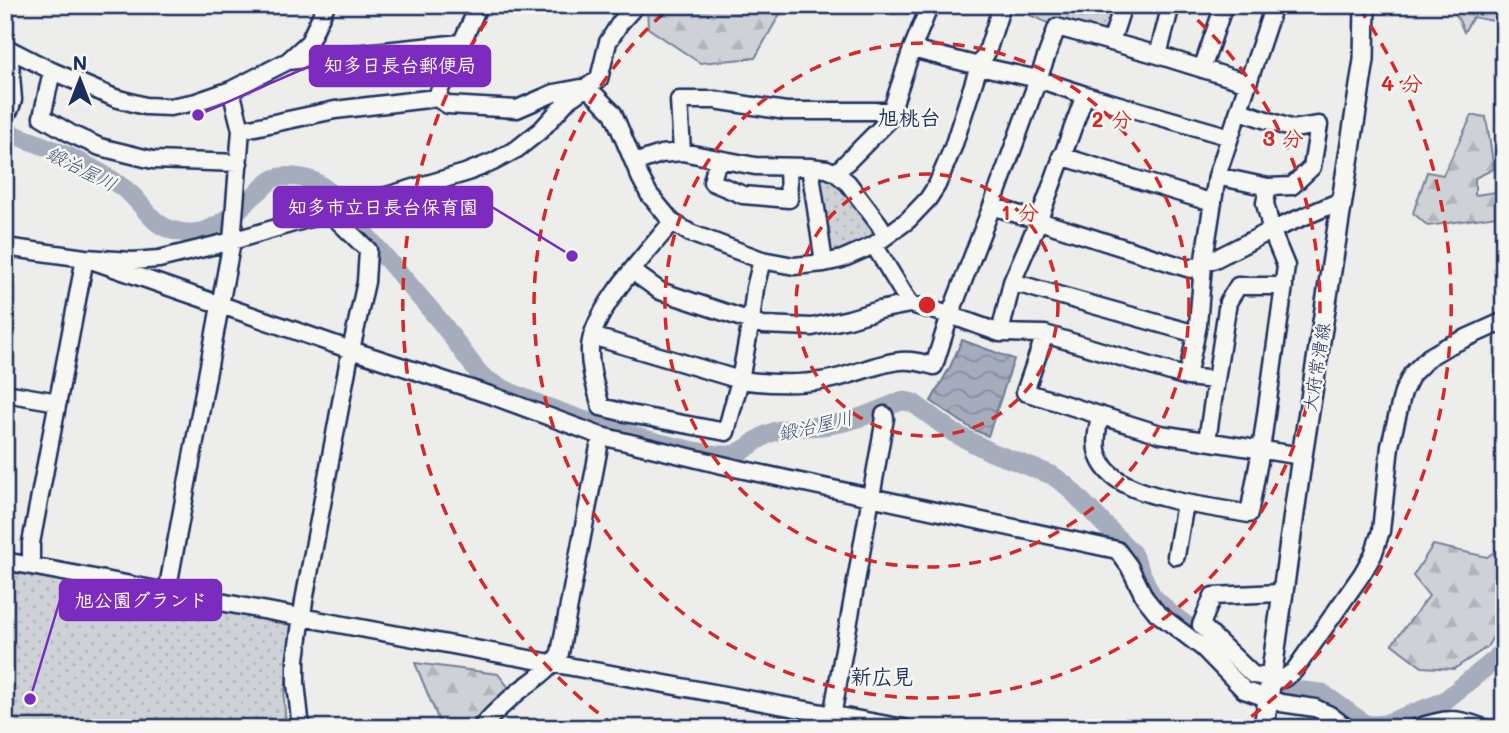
<svg xmlns="http://www.w3.org/2000/svg" width="1509" height="733" viewBox="0 0 1509 733" font-family="Mali,'Klee One',sans-serif">
	<defs>
		<pattern id="grass-dots" width="8" height="8" patternUnits="userSpaceOnUse" patternTransform="scale(1.75)"><rect width="8" height="8" fill="#ced2d7"/><path d="M2 2h.1M6 6h.1" fill="none" stroke="#b0b5bb" stroke-width="1.8" stroke-linecap="round"/></pattern>
		<pattern id="forest-firs" width="22" height="20" patternUnits="userSpaceOnUse" patternTransform="scale(1.75)"><rect width="22" height="20" fill="#ced2d7"/><path d="M5 1l3.5 6h-7zM16 11l3.5 6h-7z" fill="#b0b5bb"/></pattern>
		<pattern id="water-waves" width="16" height="10" patternUnits="userSpaceOnUse" patternTransform="scale(1.75)"><rect width="16" height="10" fill="#a5acbc"/><path d="M0 5q4-4 8 0t8 0" fill="none" stroke="#868c9c"/></pattern>
	</defs>
	<rect width="100%" height="100%" fill="#edeeec"/>
	<filter id="ink" filterUnits="userSpaceOnUse"><feTurbulence type="fractalNoise" baseFrequency=".0143" numOctaves="2"/><feDisplacementMap in="SourceGraphic" scale="14" xChannelSelector="R" yChannelSelector="G"/><feConvolveMatrix kernelMatrix="1 2 1 2 8 2 1 2 1" color-interpolation-filters="sRGB"/></filter>
	<g filter="url(#ink)">
		<path fill="url(#grass-dots)" stroke="#74809a" stroke-width="2" d="M1007,5H1123L1111,42L1057,27Z
			M810,167L827,169L879,224L875,236L824,263Z
			M5,571L126,592L293,625L284,699L286,728H5Z"/>
		<path fill="url(#forest-firs)" stroke="#74809a" stroke-width="2" d="M647,5H785L755,58L700,63L648,28Z
			M1452,5H1504V35L1498,22L1473,17L1464,32Z
			M1472,115L1486,117L1494,169L1475,178V195L1504,191V215L1428,226L1413,213L1427,172L1443,175Z
			M1433,545L1487,557L1504,545V618L1487,647L1454,669L1422,667L1392,644L1429,596L1413,576Z
			M415,663L498,674L509,688L471,728H417L441,726Z"/>
		<path fill="url(#water-waves)" stroke="#6e7a96" stroke-width="2" d="M185,5H251V8L189,11Z
			M962,340L1014,359L988,436L972,429L931,401L950,367Z"/>
		<g fill="none" stroke-linecap="round" stroke-linejoin="round">
			<path stroke="#a5acbc" stroke-width="19" d="M5,132C43,144 93,165 125,189C149,208 150,230 188,233C216,235 240,207 259,191C264,187 270,179 276,178C286,175 304,177 313,181C333,190 343,210 357,225C387,259 416,292 444,326C456,342 467,358 479,373C501,399 694,459 730,455C745,453 753,441 766,435C784,426 809,428 829,425C854,422 876,411 899,402L905,401L913,403L954,433L991,452L1052,475L1067,486L1132,553L1152,596L1171,614L1201,636L1244,679L1276,688L1322,693L1365,724L1374,725L1385,724L1443,702L1496,659L1504,646"/>
			<defs>
				<path id="minor" d="M930,5L912,49L979,66L1038,79L1085,95L1230,137
					M1111,42L1123,5
					M5,47L52,71L115,98L145,106L170,107L196,102L231,90L288,61L309,42L326,5
					M1158,55L1171,5
					M288,61L461,43
					M1202,69L1224,5
					M52,71L42,117L73,135L100,147L153,160L239,163
					M587,87L613,113L640,177L649,194L672,222L690,233L762,260L794,266L824,263L842,259L874,245L908,220L928,199L937,185L953,147L979,66L987,52L1002,5
					M436,98L448,105L517,109L554,93L581,88
					M5,111L10,109L13,100L9,49
					M1240,111L1293,129L1319,125L1312,167L1292,186L1268,187L1265,203L1272,232L1286,266L1284,282
					M241,130L335,110L436,98L479,5
					M682,152L679,100H715L786,111H891
					M1061,156L1213,203
					M718,159L712,182L743,195L789,199L788,167
					M634,163L661,154L682,152L755,166L810,167L827,169L836,173L848,183L879,224L886,236
					M810,167L824,263
					M836,173L888,121L912,49
					M1217,176L1268,187
					M992,206L1190,269L1215,259L1272,230L1343,200
					M874,245L910,304
					M5,247L85,258L133,261L159,259L232,241L465,173L493,162L517,149L541,130L569,99L599,79L608,42L620,23L636,5
					M85,258L351,350L493,396L601,436L735,468L1117,550L1129,566L1145,598L1157,613L1203,648L1244,690L1281,703L1315,708L1330,715L1347,728
					M762,260L755,288L751,321L740,380C769,384 797,385 827,380C852,376 876,363 901,361C913,360 923,363 934,366L950,315L992,206L1057,27L1158,55L1248,83
					M632,271L660,291L763,325L812,327L849,319L879,310L910,304L950,315L1000,333L1045,334L1187,377L1198,325L1203,265L1217,176L1274,5
					M1012,282L1196,334
					M1000,333L1012,282L1038,222L1085,95
					M1045,334L1025,392L1160,434L1302,456
					M592,336L740,380L726,432L630,414L601,407C596,388 589,368 590,348C592,310 648,252 672,222
					M5,393L58,402
					M1100,415C1098,428 1094,442 1098,454C1107,487 1156,496 1185,503L1176,556
					M1207,441L1216,380
					M1185,503L1249,514L1261,450L1284,286H1238L1228,302L1216,380L1187,377
					M5,561L257,609L904,728
					M31,566V543L85,258
					M167,592L232,241L241,130L231,90
					M1282,593L1213,596L1201,625L1253,675L1283,679L1294,671L1362,574L1373,555L1381,531L1390,446L1403,392L1412,374L1429,357L1446,347L1504,321
					M301,728L296,683V659L304,601L349,359L366,282L368,250L330,213
					M481,728C493,713 508,700 523,688C537,678 551,669 560,653L601,436
					M830,728L885,418L884,415
					M1416,728C1445,718 1455,717 1484,728"/>
				<path id="major" d="M1264,728L1302,456L1364,60L1365,5"/>
			</defs>
			<use href="#minor" stroke="#1b2f5e" stroke-width="21"/>
			<use href="#major" stroke="#1b2f5e" stroke-width="24"/>
			<use href="#minor" stroke="#f6f6f2" stroke-width="16"/>
			<use href="#major" stroke="#f6f6f2" stroke-width="19"/>
		</g>
	</g>
	<g fill="none" stroke="#d62828" stroke-width="3.5" stroke-dasharray="12 9">
		<circle cx="927" cy="305" r="131"/>
		<circle cx="927" cy="305" r="262"/>
		<path d="M1182 6A393 393 0 1 1 672 6"/>
		<path d="M615 726A524 524 0 0 1 495 8M1359 8A524 524 0 0 1 1239 726"/>
	</g>
	<g text-anchor="middle" dominant-baseline="central" stroke-width="5" stroke-linejoin="round" paint-order="stroke">
		<g font-size="18" fill="#1b2f5e" stroke="#f6f6f2">
			<text transform="translate(1316 367) rotate(-81)">大府常滑線</text>
		</g>
		<g font-size="19" font-style="italic" fill="#44547a" stroke="#f6f6f2">
			<text transform="translate(82 168) rotate(27)">鍛治屋川</text>
			<text transform="translate(815 425) rotate(-13)">鍛治屋川</text>
		</g>
		<g font-size="21" font-weight="bold" fill="#1b2f5e" stroke="#f6f6f2">
			<text x="909" y="116">旭桃台</text>
			<text x="882" y="675">新広見</text>
		</g>
	</g>
	<circle cx="927" cy="305" r="10" fill="#d62828" stroke="#f6f6f2" stroke-width="3.5"/>
	<g font-size="21" text-anchor="middle" font-weight="bold" fill="#d62828" stroke="#f6f6f2" stroke-width="5" stroke-linejoin="round" paint-order="stroke">
		<text x="1402" y="91">4 分</text>
		<text x="1112" y="127">2 分</text>
		<text x="1283" y="146">3 分</text>
		<text x="1020" y="220">1 分</text>
	</g>
	<path fill="none" stroke="#7b2cbf" stroke-width="2.5" d="M198 115L310 66M572 256L492 207M30 699L60 600"/>
	<g fill="#7b2cbf" stroke="#f6f6f2" stroke-width="2.5">
		<circle cx="198" cy="115" r="7"/>
		<circle cx="572" cy="256" r="7"/>
		<circle cx="30" cy="699" r="7"/>
	</g>
	<g fill="#7b2cbf" stroke="#7b2cbf" stroke-width="2.5">
		<rect x="310" y="46" width="180" height="40" rx="7"/>
		<rect x="274" y="187" width="218" height="40" rx="7"/>
		<rect x="60" y="580" width="161" height="40" rx="7"/>
	</g>
	<g font-size="19" text-anchor="middle" font-weight="bold" fill="#fff">
		<text x="400" y="72">知多日長台郵便局</text>
		<text x="383" y="214">知多市立日長台保育園</text>
		<text x="141" y="607">旭公園グランド</text>
	</g>
	<rect width="1509" height="733" fill="none" stroke="#f6f6f2" stroke-width="28"/>
	<rect x="14" y="14" width="1481" height="705" fill="none" stroke="#1b2f5e" stroke-width="2.5" filter="url(#ink)"/>
	<g transform="translate(80 80)" stroke="#f6f6f2" stroke-width="5" paint-order="stroke">
	<path d="M0-5L12 26L0 18L-12 26Z" fill="#1b2f5e"/>
	<text y="-10" font-size="19" font-weight="bold" text-anchor="middle" fill="#1b2f5e">N</text>
	</g>
</svg>
